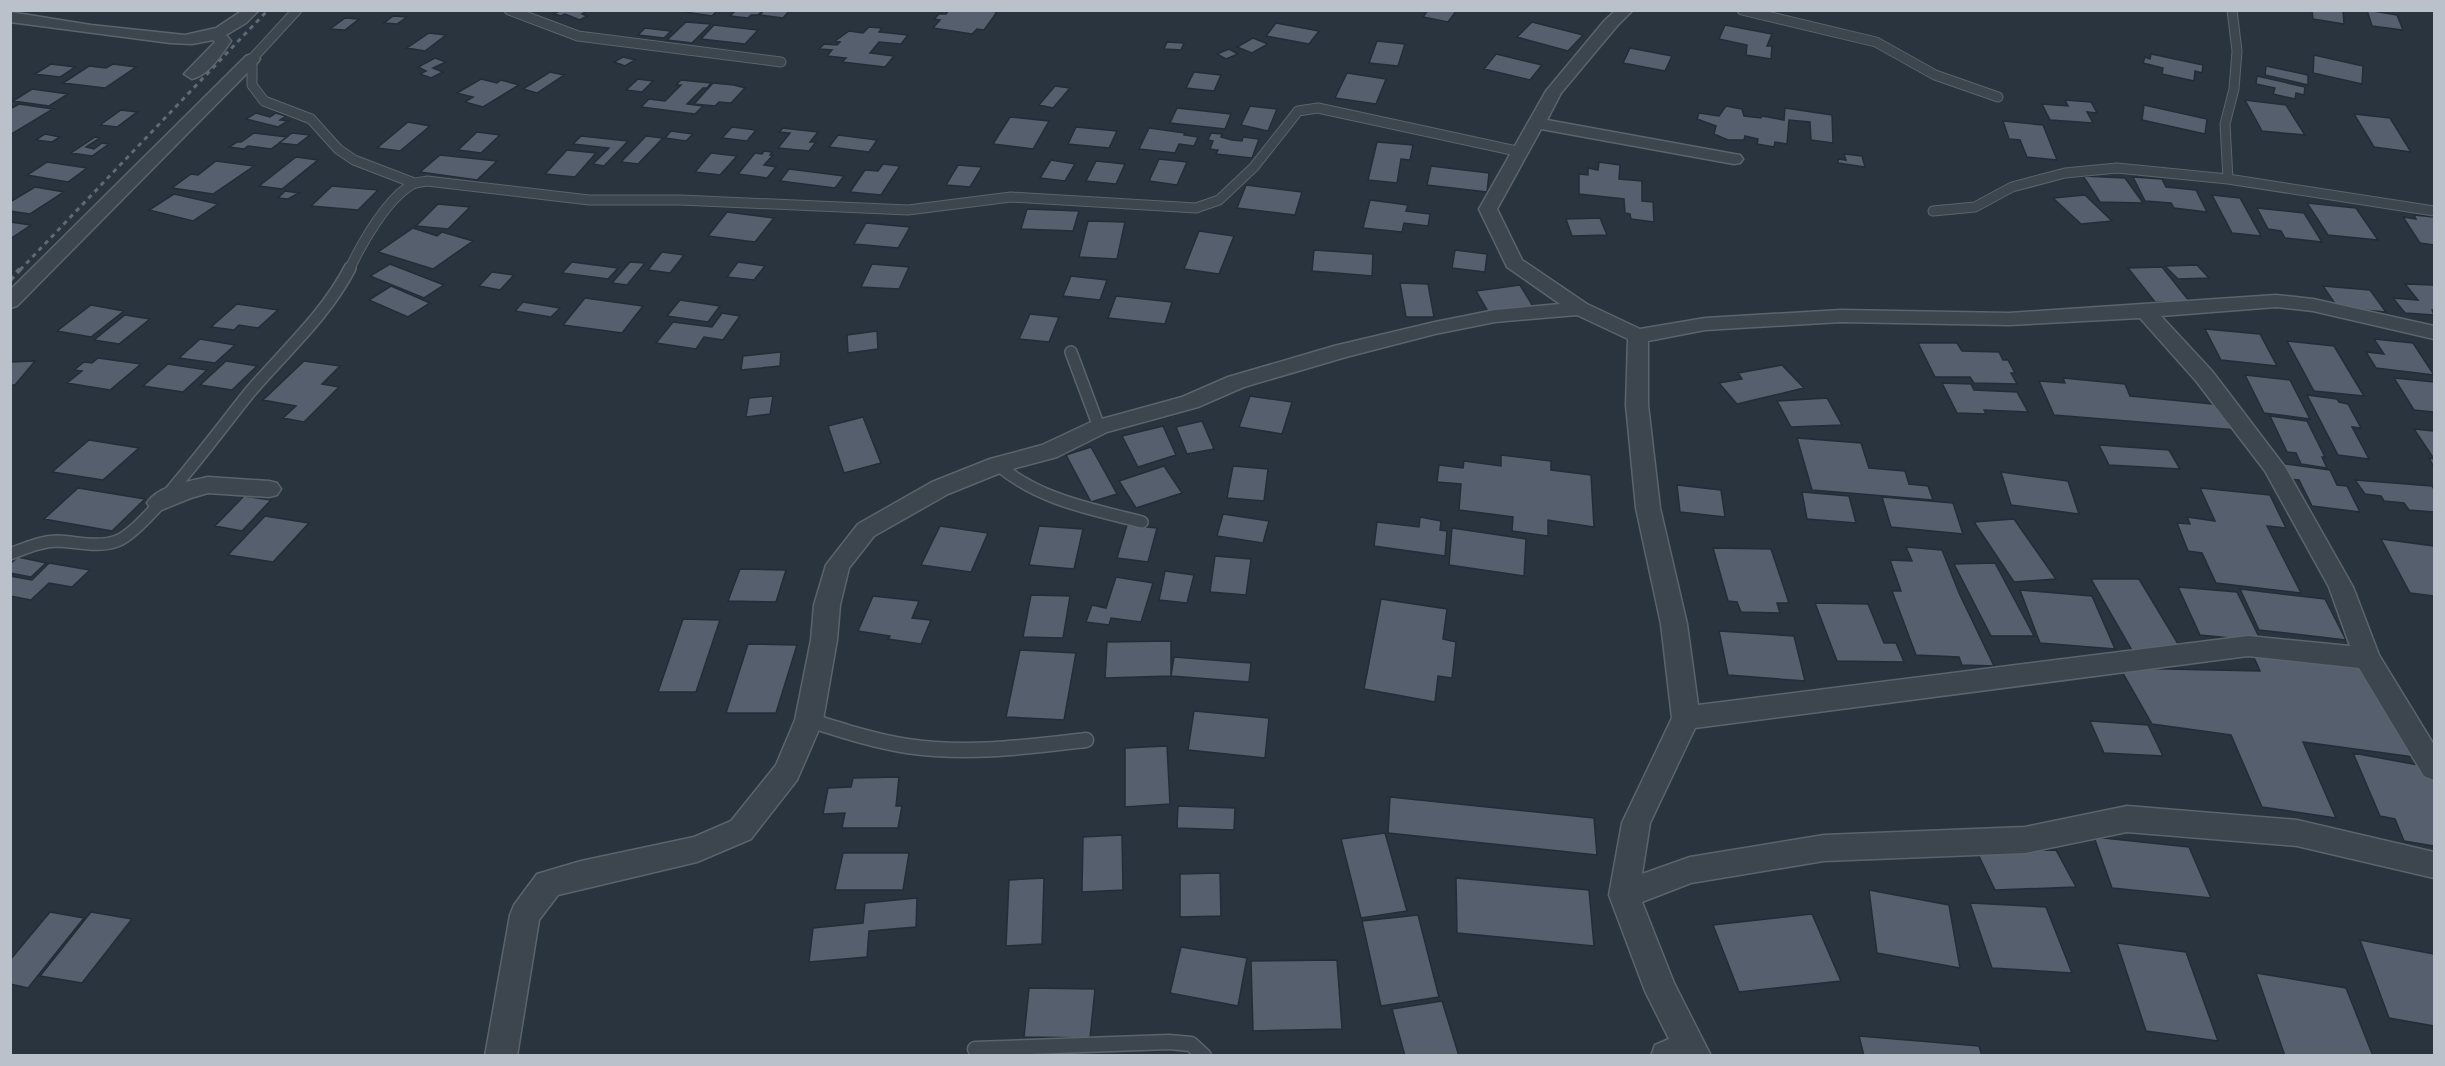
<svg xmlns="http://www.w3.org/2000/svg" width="2445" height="1066" viewBox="0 0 2445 1066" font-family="Rubik,sans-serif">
	<rect width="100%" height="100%" fill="#29343f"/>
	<path fill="#555f6d" stroke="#242d37" stroke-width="1.5" d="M561,10H589L582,14L587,16L580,20L565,14L561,16L554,14Z
		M686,10H718L712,16L685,12Z
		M736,10H763L758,15H751L748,18L730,16Z
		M764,10H790L783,18L760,15Z
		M949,10H985L997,12L984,30L977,29L972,34L933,28L940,20L934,19L939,14H946Z
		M1428,10H1457L1448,22L1423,17Z
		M2312,10H2343L2344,24L2313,19Z
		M2367,10L2397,15L2403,30L2372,26Z
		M393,16L407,17L397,24L384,23Z
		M345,18L359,19L345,30L330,29Z
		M686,22L711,24L692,43L667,40Z
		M1532,22L1583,35L1568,51L1517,37Z
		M1276,23L1319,31L1309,44L1266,36Z
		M714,25L758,30L745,44L701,39Z
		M1725,25L1772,34L1767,46H1772L1771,59L1746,55L1747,45L1719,39Z
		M869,27L882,28L879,32L908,35L901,44L879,42L870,53L894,56L885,67L842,62L846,58L827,56L832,50L819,49L824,44L837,45L840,42L835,41L849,31L863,33Z
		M645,28L671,31L664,38L638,35Z
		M429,33L446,35L425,51L407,48Z
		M1253,38L1268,44L1252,53L1237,47Z
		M1377,41L1405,44L1398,66L1369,63Z
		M1167,42L1184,43L1181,50L1164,49Z
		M1630,48L1672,56L1665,71L1623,63Z
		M1229,49L1238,54L1226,59L1217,54Z
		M1496,54L1542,65L1530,80L1484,69Z
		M2151,54L2203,65L2202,73L2195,71L2194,81L2162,74L2163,68L2143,63L2145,57L2150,59Z
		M2314,55L2363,66L2362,84L2313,73Z
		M623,57L635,60L625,66L614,62Z
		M435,58L446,62L433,68L443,72L431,78L420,74L426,71L418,67Z
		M51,64L75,67L60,77L35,74Z
		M113,64L136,67L105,88L63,83L89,66L106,68Z
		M2266,66L2308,75V85L2265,75Z
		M550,72L564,75L537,93L523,89Z
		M1194,72L1221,75L1214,91L1186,88Z
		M1347,73L1386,79L1376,104L1335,98Z
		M2257,76L2305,87L2304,95L2296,93L2295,99L2273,94L2275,88L2256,84Z
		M481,79L497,83L501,80L519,85L483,107L465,102L473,97L457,93Z
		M638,79L653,81L642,92L626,90Z
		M681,80L711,83L707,88H703L687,104L703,106L695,114L641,107L649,99L665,101L681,85H676Z
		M713,83L734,85L745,88L731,103L719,102L715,106L694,104Z
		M1055,86L1070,88L1053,108L1039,105Z
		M32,89L68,94L49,106L13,101Z
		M2065,100L2091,102L2097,113L2087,112L2093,123L2050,120L2042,104L2068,106Z
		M2245,100L2286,105L2305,135L2262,131Z
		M19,104L53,109L10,135V109Z
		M2144,105L2207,119L2205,134L2142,120Z
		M1250,106L1277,109L1268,131L1241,125Z
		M1726,106L1742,109L1744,116L1761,118L1762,116L1784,120L1785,108L1832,115L1833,143L1811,140L1810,122L1789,120L1787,144L1775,142L1774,147L1757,144L1758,139L1745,136L1744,140H1728L1714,134L1716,126L1697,119L1699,113L1719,116Z
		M1177,108L1231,114L1225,129L1170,123Z
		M121,110L137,112L117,127L100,125Z
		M256,113L270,117L276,113L286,116L280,120L288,121L278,127L246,119Z
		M2354,114L2390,118L2411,152L2374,147Z
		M1010,117L1049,121L1033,149L993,144Z
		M2003,121L2043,125L2057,160L2027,157L2020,140L2009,139Z
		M408,122L430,126L400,151L377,148Z
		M732,127L756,130L747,141L722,138Z
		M1076,127L1117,131L1109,148L1068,144Z
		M783,128L818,132L810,142H816L809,151L778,148L790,133L779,132Z
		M1149,128L1185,133L1184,135L1198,137L1194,146L1179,144L1175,153L1139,149Z
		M671,131L693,134L686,141L665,138Z
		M477,132L500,135L481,153L458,150Z
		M254,133L287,137L271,149L248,146L244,149L229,147L237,142H241Z
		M292,133L310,135L297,145L279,143Z
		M1211,133L1222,134L1221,137L1232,140L1242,141L1243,137L1259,139L1252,158L1216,154L1218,150L1210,149L1213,141L1208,140Z
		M45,134L60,137L52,142L36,140Z
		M838,135L877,140L869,152L829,147Z
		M581,136L628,141L604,166L593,164L609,148L573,144Z
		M646,136L663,138L638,164L621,162Z
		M95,137L100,138L86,147L94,149L102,143L109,144L92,156L71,153Z
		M1377,142L1413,145L1410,160L1401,159L1397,183L1368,180Z
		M567,150L596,153L575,177L545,174Z
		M764,151L772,152L770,155H773L764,165L776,167L767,178L738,174L755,153L762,154Z
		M711,153L737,156L720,175L695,172Z
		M1844,154L1862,156L1865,167L1838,163V159L1846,160Z
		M440,155L497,161L477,180L420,172Z
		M296,157L318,160L282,189L259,186Z
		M1159,159L1187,162L1177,185L1149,181Z
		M1051,160L1075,164L1065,181L1040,178Z
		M216,161L254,166L213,194L172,188L191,174L198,175Z
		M1096,161L1125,164L1116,184L1086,181Z
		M47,162L87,168L68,182L27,175Z
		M1599,162L1620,165L1619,179L1642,181V201L1653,202L1654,222L1631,219L1630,214L1625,213L1624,199L1579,194V174L1588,175V168L1598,170Z
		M883,164L900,166L881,195L850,192L865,170L878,171Z
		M958,165L982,167L970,187L946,185Z
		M1431,166L1489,173L1487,192L1427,185Z
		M789,169L844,176L835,188L780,181Z
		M2083,176L2125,178L2143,203L2100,202Z
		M2133,177L2162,179L2166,187L2196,190L2207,212L2174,208L2171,203L2145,201Z
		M1246,185L1302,192L1295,215L1237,208Z
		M332,186L378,190L358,210L311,206Z
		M35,187L64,192L30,214L10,211V202Z
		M285,191L299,193L288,199L278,198Z
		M174,194L218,204L193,221L149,210Z
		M2085,195L2112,221L2081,224L2053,198Z
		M2212,195L2240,198L2261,236L2232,233Z
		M1370,200L1408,205L1406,211L1430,214L1428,226L1404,223L1402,232L1363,228Z
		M2307,203L2356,208L2378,240L2328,235Z
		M438,204L470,207L448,229L416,226Z
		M2257,208L2304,213L2322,242L2285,238L2281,231L2268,229Z
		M1027,209L1079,211L1073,231L1021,229Z
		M727,212L774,218L755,242L708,236Z
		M2414,215L2434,217V245L2420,243L2403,217L2416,219Z
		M1600,218L1607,235L1572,236L1566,219Z
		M1088,221L1125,222L1117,259L1079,257Z
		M10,222L31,225L10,239Z
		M866,223L910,227L898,248L854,244Z
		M413,228L437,236L442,232L473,241L433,269L378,252Z
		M1199,231L1234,236L1219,274L1184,269Z
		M1314,250L1373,254L1372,276L1312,271Z
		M1455,250L1487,254L1485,272L1452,268Z
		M662,252L684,255L670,273L648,270Z
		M572,262L618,268L608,279L562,273Z
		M630,262L645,263L627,285L612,283Z
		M738,262L765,266L754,280L727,277Z
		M390,264L444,285L424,298L370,276Z
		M872,264L909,267L899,289L861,287Z
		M2197,265L2209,278L2178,279L2165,266Z
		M2162,267L2190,302H2155L2128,268Z
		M492,272L514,275L500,290L479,286Z
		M1071,276L1107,280L1100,300L1063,296Z
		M1400,283L1428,284L1434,317H1406Z
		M2405,284L2434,285V310H2432L2434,315L2405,313L2393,298L2418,300Z
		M1520,285L1534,308L1490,315L1476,291Z
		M391,286L430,303L408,317L369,300Z
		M2323,286L2370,290L2386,312L2338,308Z
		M1116,296L1172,302L1165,324L1108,318Z
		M585,298L643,306L622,333L563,325Z
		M680,300L720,306L708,322L667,316Z
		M523,302L560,308L551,317L515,311Z
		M237,304L278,310L258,328L239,325L234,330L211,327Z
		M91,305L124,311L91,337L57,331Z
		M722,313L740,316L723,340L704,337L696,349L656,343L673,322L712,327Z
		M1030,314L1059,317L1049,342L1019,339Z
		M125,315L150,319L119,344L94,340Z
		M2205,329L2260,334L2277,366L2221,360Z
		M877,331L878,349L848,353L847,335Z
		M200,339L235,345L215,363L179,358Z
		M2374,339L2413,343L2434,375L2376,368L2366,352L2384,354Z
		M2287,341L2334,346L2364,396L2314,391Z
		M1918,343H1957L1962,351L1999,352L2003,360H2008L2015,373H2011L2017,384L1974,383L1970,377H1935Z
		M781,352L780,366L741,370L743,356Z
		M98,358L141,364L110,390L67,383L82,371L74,370L84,362L92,363Z
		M35,361L15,385H10V362Z
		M226,361L257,366L232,390L200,385Z
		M304,361L340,366L322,384L339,387L304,422L283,418L296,406L263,400Z
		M168,364L207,370L183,392L143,386Z
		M1782,365L1804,388L1737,404L1719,383L1742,379L1738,373Z
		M2245,375L2290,380L2310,419L2264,413Z
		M2063,378L2125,384L2130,396L2223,405L2237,430L2054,415L2039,381L2065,383Z
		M2394,378L2434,382V412L2414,410Z
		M1942,383L1971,384L1974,390L2017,392L2028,412L1984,410L1986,414L1957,413Z
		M2307,395L2337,399L2339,402L2348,404L2361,428L2352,427L2369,459L2338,455Z
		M773,396L770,414L746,417L749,398Z
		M1250,396L1292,402L1282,434L1239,427Z
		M1827,398L1842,425L1791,427L1777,401Z
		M2270,416L2307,421L2325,457H2322L2327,468L2301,464L2296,453L2287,452Z
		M863,417L881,463L844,473L828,426Z
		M1202,421L1214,449L1187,454L1176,427Z
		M1163,426L1176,455L1138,467L1122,436Z
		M2414,429L2434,431V467L2429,458L2434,459Z
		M1797,438L1861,443L1869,468L1905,471L1909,484L1928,486L1933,500L1812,490Z
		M89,440L139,448L103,480L52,472Z
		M2099,445L2169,450L2180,469L2109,465Z
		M1091,447L1117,494L1091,502L1066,455Z
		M1501,455L1551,461V470L1591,475L1594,527L1548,520V536L1512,531L1513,517L1459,510L1461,484L1437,482L1439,465L1463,468L1464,461L1501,466Z
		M2278,463L2330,470L2337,485L2347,486L2360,512L2312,506L2299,480L2286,479Z
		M1164,466L1182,493L1136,508L1119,481Z
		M1233,466L1268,469L1264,501L1227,498Z
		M2001,472L2068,481L2079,514L2011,505Z
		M2355,480L2432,486L2434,489V512L2409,510L2404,503L2384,501L2381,496L2365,494Z
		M1677,485L1721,490L1725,517L1680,512Z
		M78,488L145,499L112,531L44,519Z
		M2200,488L2270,495L2286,528L2267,526L2301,593L2216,583L2202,553L2188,551L2177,523L2190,524L2187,517L2215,521Z
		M1802,492L1849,496L1856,523L1807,519Z
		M244,496L271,500L242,531L215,526Z
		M1882,497L1953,503L1963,534L1891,527Z
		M1223,514L1269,521L1263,543L1217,536Z
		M265,516L309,523L273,562L228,555Z
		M1420,517L1441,521L1440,530L1447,531L1445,556L1374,546L1377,522L1419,527Z
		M2014,519L2056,579L2014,582L1974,522Z
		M1127,525L1157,528L1148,562L1117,558Z
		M940,526L988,533L971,572L921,565Z
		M1039,526L1083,529L1074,569L1029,565Z
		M1452,528L1526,539L1524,576L1449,565Z
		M2381,539L2434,546V596L2410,593Z
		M1906,547L1942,550L1959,593L1994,666L1962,665L1959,657L1916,655L1892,591H1901L1890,560L1912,561Z
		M1713,548L1771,549L1789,603H1777L1780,613L1741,612L1737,602L1728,601Z
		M1215,556L1251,559L1246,595L1210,592Z
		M18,557L46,563L31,577L10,573V564Z
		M49,563L90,570L72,587L49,583L31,600L10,596V576L32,580Z
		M1995,563L2034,636H1991L1954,564Z
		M740,569L786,570L776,602L728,601Z
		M1165,571L1194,575L1187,603L1159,600Z
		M1116,577L1153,583L1141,622L1111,618L1109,625L1086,622L1092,605L1106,608Z
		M2091,579H2139L2183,652H2133Z
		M2178,587L2237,592L2261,641L2200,635Z
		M2240,589L2325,599L2346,640L2259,630Z
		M2020,590L2092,596L2115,649L2040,643Z
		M1031,595L1070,596L1063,638L1023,637Z
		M873,596L919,601L912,618L931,620L921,644L888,639L890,636L858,631Z
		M1381,599L1447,609L1443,639L1456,642L1452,678L1438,676L1435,702L1364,689Z
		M1815,603L1868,604L1884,643H1896L1904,662L1837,661Z
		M683,619L720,620L696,692H658Z
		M1719,631L1794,636L1805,681L1728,675Z
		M1171,641V676L1105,678L1107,642Z
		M748,644L797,645L776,713H726Z
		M1020,650L1076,653L1064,720L1006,717Z
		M2252,653L2366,663L2421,758L2303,742L2336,818L2262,807L2231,735L2152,724L2120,668L2260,671Z
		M1174,657L1251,663L1249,682L1171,676Z
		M1194,711L1269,718L1265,758L1188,750Z
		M2090,721L2148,725L2163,756L2104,753Z
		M1167,746L1170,804L1125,807V748Z
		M2353,753L2429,767L2434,779V846L2404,841L2395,819L2380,816Z
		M899,777L896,806H902L898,828H842L845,813L823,814L828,788L851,787L853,778Z
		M1390,797L1594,818L1597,855L1388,833Z
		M1178,806L1235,808L1234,830L1177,828Z
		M1385,833L1407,911L1361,918L1341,839Z
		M1122,835L1123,890L1082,892L1083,837Z
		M2094,837L2189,847L2211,898L2112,888Z
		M2056,850L2076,887L1995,890L1977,852Z
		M843,853H909L903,890H835Z
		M1220,873L1221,916L1180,917V874Z
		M1044,878L1042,944L1006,946L1009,880Z
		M1456,878L1589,890L1594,946L1457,933Z
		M1869,890L1949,905L1960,968L1877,953Z
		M917,898L916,927L869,931L867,957L809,962L813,928L863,923L865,903Z
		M1970,903L2046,907L2072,973L1992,968Z
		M50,912L84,918L28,988L10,984V960Z
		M91,912L132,919L82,983L40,976Z
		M1812,914L1841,981L1739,992L1713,925Z
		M1418,915L1439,997L1381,1006L1362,921Z
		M2360,940L2434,954V1026L2389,1018Z
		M2117,943L2186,952L2218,1041L2146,1031Z
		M1181,947L1247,958L1238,1006L1170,993Z
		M1337,960L1342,1029L1253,1031L1251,961Z
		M2256,973L2346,988L2373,1056H2285Z
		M1029,988L1095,989L1090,1038L1024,1037Z
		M1442,1001L1459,1056H1405L1392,1009Z
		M1859,1036L1979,1046L1982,1056H1864Z"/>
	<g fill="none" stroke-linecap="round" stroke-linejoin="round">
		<defs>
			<path id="lane-far2" d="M297,10L252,59V85L264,101L311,119L338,149L354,160L414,183
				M509,10L578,36L781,62
				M1742,10L1876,42L1935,75L1998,97
				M2228,179L2225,124L2234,89L2237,51L2232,10
				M1933,211L1975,207L2012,187L2065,173L2117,168L2228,179L2434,211
				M349,270C362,243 387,198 413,184C417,182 423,182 427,181L589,200H680L908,210L1011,197L1196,208L1219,200L1254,167L1298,111L1318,108L1521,152"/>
			<path id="lane-far1" d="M1071,352L1099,427
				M998,465C1039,500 1091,509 1142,522
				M10,554C26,548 41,541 58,541C78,542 98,548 117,541C146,531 226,421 250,392C284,352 326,315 350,268"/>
			<path id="lane" d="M809,720C841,730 874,741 907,746C966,755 1027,747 1086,740
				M975,1049L1169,1042L1191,1044L1204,1056"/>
			<path id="street" d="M243,10H259L246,23L226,35L231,41C222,54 209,75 192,79L184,74L215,42L213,40L192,44L170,43L10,22V12L91,25L185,35L216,28Z
				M1616,10H1633L1617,26L1561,93L1547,120L1734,154L1740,155L1743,159L1740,163L1734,164L1541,129L1497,209L1522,260L1587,304L1640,329L1705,318L1841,310L2009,313L2276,295L2313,299L2434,326V339L2313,311L2276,307L2161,316L2212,371L2285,467L2353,587L2379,655L2434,745V780L2424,776L2359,668L2248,656L1695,728L1650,823L1642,874L1690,857L1824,835L2025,827L2127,806L2297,820L2434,852V878L2297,846L2127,832L2025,853L1824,861L1691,883L1642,902L1674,983L1711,1056H1651L1655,1045L1669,1039L1645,991L1609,895L1622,823L1672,718L1661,624L1636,508L1626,405L1628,339L1577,315L1495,322L1435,334L1346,357L1244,387L1198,407L1107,432L1057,457L1005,471L948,494L874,536L849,568L840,605L837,640L823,720L797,780L751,839L697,862L558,895L539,920L517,1056H485L510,915L514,905L537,874L581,861L694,837L731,821L776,765L795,720L811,640L814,605L826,565L858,524L932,482L990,459L1042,445L1091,422L1182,397L1228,377L1334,346L1435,322L1495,310L1560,304L1507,267L1479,209L1546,91L1605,20ZM2140,318L2196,381L2265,471L2329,587L2350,646L2248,636L1698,705L1687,624L1660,508L1648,405V341L1705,330L1841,322L2009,325Z
				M252,54L260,59L258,62L17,306L10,308V290L246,56Z
				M208,477L269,481L277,483L281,489L277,495L269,497L208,493L191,498L159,511L151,509L147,503C157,486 190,481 208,477Z"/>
		</defs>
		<use href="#lane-far2" stroke="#5b646d" stroke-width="11"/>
		<use href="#lane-far1" stroke="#5b646d" stroke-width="14"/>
		<use href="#lane" stroke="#5b646d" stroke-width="17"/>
		<use href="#street" stroke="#5b646d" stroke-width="3"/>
		<use href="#lane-far2" stroke="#3d464f" stroke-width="9"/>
		<use href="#lane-far1" stroke="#3d464f" stroke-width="11"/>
		<use href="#lane" stroke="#3d464f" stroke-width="14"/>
		<use href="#street" fill="#3d464f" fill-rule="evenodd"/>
		<path stroke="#606a76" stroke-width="3" stroke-dasharray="4.5 4.5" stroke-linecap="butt" d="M20,270L268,10"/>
		<path stroke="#606a76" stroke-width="4.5" stroke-dasharray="5 5" stroke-linecap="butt" d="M10,280L21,268"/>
	</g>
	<rect width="2445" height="1066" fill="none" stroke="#bac1ca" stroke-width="24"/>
</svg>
